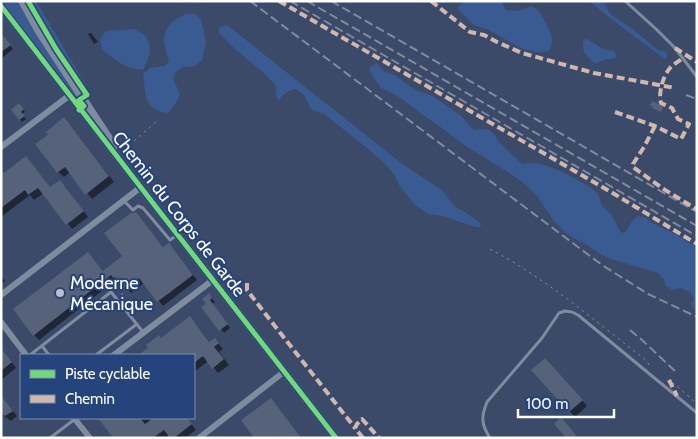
<svg xmlns="http://www.w3.org/2000/svg" width="698" height="439" viewBox="0 0 698 439" font-family="Cabin,sans-serif">
	<rect width="100%" height="100%" fill="#3a4a68"/>
	<path fill="#3a5a92" d="M2,1H17L41,41L78,97L76,98Z
		M32,1H36L90,92L61,52Z
		M466,1H503V6L506,10C516,12 522,10 531,6L538,10L546,23L551,34L552,42L550,50L541,53L520,48L489,30L474,25L457,8L463,2Z
		M589,1L604,2L610,14L634,30L658,50L666,52L668,55L665,59L624,29Z
		M186,14H195L201,19L206,42L202,61L194,66L183,67L176,72L173,79L180,94L176,103L168,113C160,113 151,108 147,100C145,96 144,80 143,74L150,68L165,66L169,61C167,54 163,44 164,37C166,25 176,18 186,14Z
		M227,25L405,166L442,190L455,207L465,212L480,223L481,227H476L466,224L443,216L428,214L414,204L399,185L394,174L383,162L367,148L324,114L312,110L308,103L304,95L295,89C289,91 283,93 280,100L277,99L275,85L264,73L235,49L219,33V27Z
		M133,29C138,31 144,34 147,38C153,48 148,61 143,70C126,69 114,60 102,49L100,39L106,31Z
		M584,39L589,40L603,49L614,51L617,57L612,59H606L595,64C587,56 580,52 584,39Z
		M376,63L385,72L395,75L404,82L418,91L431,95L460,115L474,130L488,129L494,134L499,142L522,164L539,163L561,171L590,187L598,194L602,206L612,215L619,230L623,233L626,232C629,226 632,220 638,216L645,217L654,224L677,235L697,248V310L693,308L691,304L694,299L690,292L680,288L672,290L666,286L664,280L658,273L611,259L600,254L587,245L567,234L553,220L537,196L526,185L511,174L464,145L438,125L420,113L406,102L397,96L381,88L372,76L369,68Z"/>
	<path fill="#0007" d="M91,33L98,42L94,44L88,34Z
		M1,34L13,49L1,59Z
		M22,107L25,112L22,114L26,119L22,122L13,110Z
		M69,124L114,182L92,199L70,172L64,177L58,172L37,145Z
		M1,170L5,174L50,188L65,186L88,217L72,229L44,193L34,200L30,195L1,217Z
		M136,213L164,248L174,250L197,280L163,306L144,283L131,293L121,281L119,283L116,280L39,340L34,335L88,253L104,272L124,256Z
		M1,276L5,281L1,284Z
		M209,295L215,302L212,304L230,328L224,333L203,307L207,304Z
		M195,323L210,343L215,340L223,349L219,352L229,365L218,373L208,361L194,372V355H140L162,339Z
		M1,348L16,368L1,380Z
		M550,365L587,406L575,417L533,370Z
		M1,397L17,416L11,421L1,414Z
		M100,418H187L196,430L185,438H171L169,435L165,438H111L113,435Z"/>
	<path fill="#55627a" d="M1,33L11,45L1,52Z
		M652,101L664,106L661,112L652,108L653,107L650,105Z
		M19,103L24,109L21,112L25,116L19,120L11,110Z
		M64,117L109,176L85,195L65,167L57,173L35,144L48,135L46,132Z
		M26,156L50,187L60,180L84,211L66,225L38,188L28,195L25,190L1,208V169L4,173Z
		M136,212L163,247L169,243L193,275L157,302L139,278L125,289L115,277L113,278L111,275L33,336L13,309L88,252L103,271L122,256L104,233L131,213H134Z
		M209,293L212,298L210,300L228,324L219,331L201,307L206,304L202,299Z
		M190,316L209,342L215,338L219,343L214,347L224,359L212,369L203,356L194,363V355H138L148,348L146,345L159,335L161,338Z
		M1,348L12,362L1,371Z
		M545,358L583,400L569,412L531,370Z
		M1,396L13,411L5,416L1,414Z
		M271,398L301,438H254L241,420Z
		M561,417L576,435L573,438H566L554,424Z
		M98,418H140L145,424L153,418H187L192,424L174,438H170L164,430L153,438H113Z"/>
	<g fill="none" stroke-linecap="round" stroke-linejoin="round">
		<path stroke="#7f8b9f" stroke-width="1" stroke-dasharray="2.5 4" stroke-linecap="butt" d="M134,141L158,120
			M490,249C547,279 596,322 647,361L650,367
			M121,295L136,283
			M668,382L669,380L678,387L697,404"/>
		<path stroke="#7f8b9f" stroke-width="3" d="M625,1L656,29L675,48L697,77
			M124,201L133,210L138,206L143,208L170,240L177,235
			M42,346L49,355
			M30,355L111,292L143,332
			M96,355L137,324
			M50,438L75,419
			M490,438C481,424 481,417 487,402L542,338L559,313L565,311L572,312L578,315L697,413"/>
		<path stroke="#7f8b9f" stroke-width="6" d="M1,147L70,95
			M1,295L141,187
			M1,322L26,355
			M114,355L213,280
			M74,418L90,438
			M199,438L285,371"/>
		<path stroke="#7f8b9f" stroke-width="8" d="M22,1L40,33L114,146
			M1,6L156,207L336,438"/>
		<path stroke="#808b9f" stroke-width="2" stroke-dasharray="9 4" stroke-linecap="butt" d="M250,1L602,265L648,294L697,317
			M290,1L697,236
			M307,1L697,226
			M331,1L697,212
			M686,95L697,99
			M630,330L642,340L675,371"/>
		<path stroke="#d1b7ad" stroke-width="4" stroke-dasharray="8 4" stroke-linecap="butt" d="M279,1L611,192L697,244
			M431,1L470,32L484,35L497,42L522,53L594,73L675,88
			M675,48L697,62
			M615,112L655,126L681,139L689,124L678,119L672,108L661,103C658,93 663,76 670,68C674,64 679,61 683,58
			M655,126L644,147L633,164V167L662,188L696,209
			M247,283V290L267,316L355,428
			M669,380L677,396
			M363,438L355,428L357,424L362,419L379,438"/>
		<defs>
			<path id="cycleway" d="M28,1L56,49L87,95L79,100L84,106L79,110
				M1,6L156,207L336,438"/>
		</defs>
		<use href="#cycleway" stroke="#26447c" stroke-width="8"/>
		<use href="#cycleway" stroke="#71d979" stroke-width="5"/>
	</g>
	<circle fill="#bac0ca" stroke="#26447c" stroke-width="2" cx="60" cy="293" r="5"/>
	<g text-anchor="middle" dominant-baseline="central" stroke-width="4" stroke-linejoin="round" paint-order="stroke">
		<g font-size="18" fill="#fff" stroke="#26447c">
			<text transform="translate(179 214) rotate(52)">Chemin du Corps de Garde</text>
		</g>
		<g font-size="18" fill="#fff" stroke="#26447c" text-anchor="start">
			<text x="70" y="283">Moderne<tspan x="70" dy="21">Mécanique</tspan></text>
		</g>
	</g>
	<rect width="698" height="439" fill="none" stroke="#ffffff" stroke-width="5"/>
	<rect x="20" y="354" width="175" height="65" fill="#26447c" stroke="#7d8fb0"/>
	<rect x="30" y="370" width="25" height="8" fill="#71d979" stroke="#7d8fb0"/>
	<text x="65" y="379" font-size="15" fill="#ffffff">Piste cyclable</text>
	<rect x="30" y="395" width="25" height="8" fill="#d1b7ad" stroke="#7d8fb0"/>
	<text x="65" y="404" font-size="15" fill="#ffffff">Chemin</text>
	<path d="M518 409v8h96v-8" fill="none" stroke="#ffffff" stroke-width="2.5"/>
	<text x="526" y="409" font-size="15" fill="#ffffff" stroke="#26447c" stroke-width="4" paint-order="stroke">100 m</text>
</svg>
